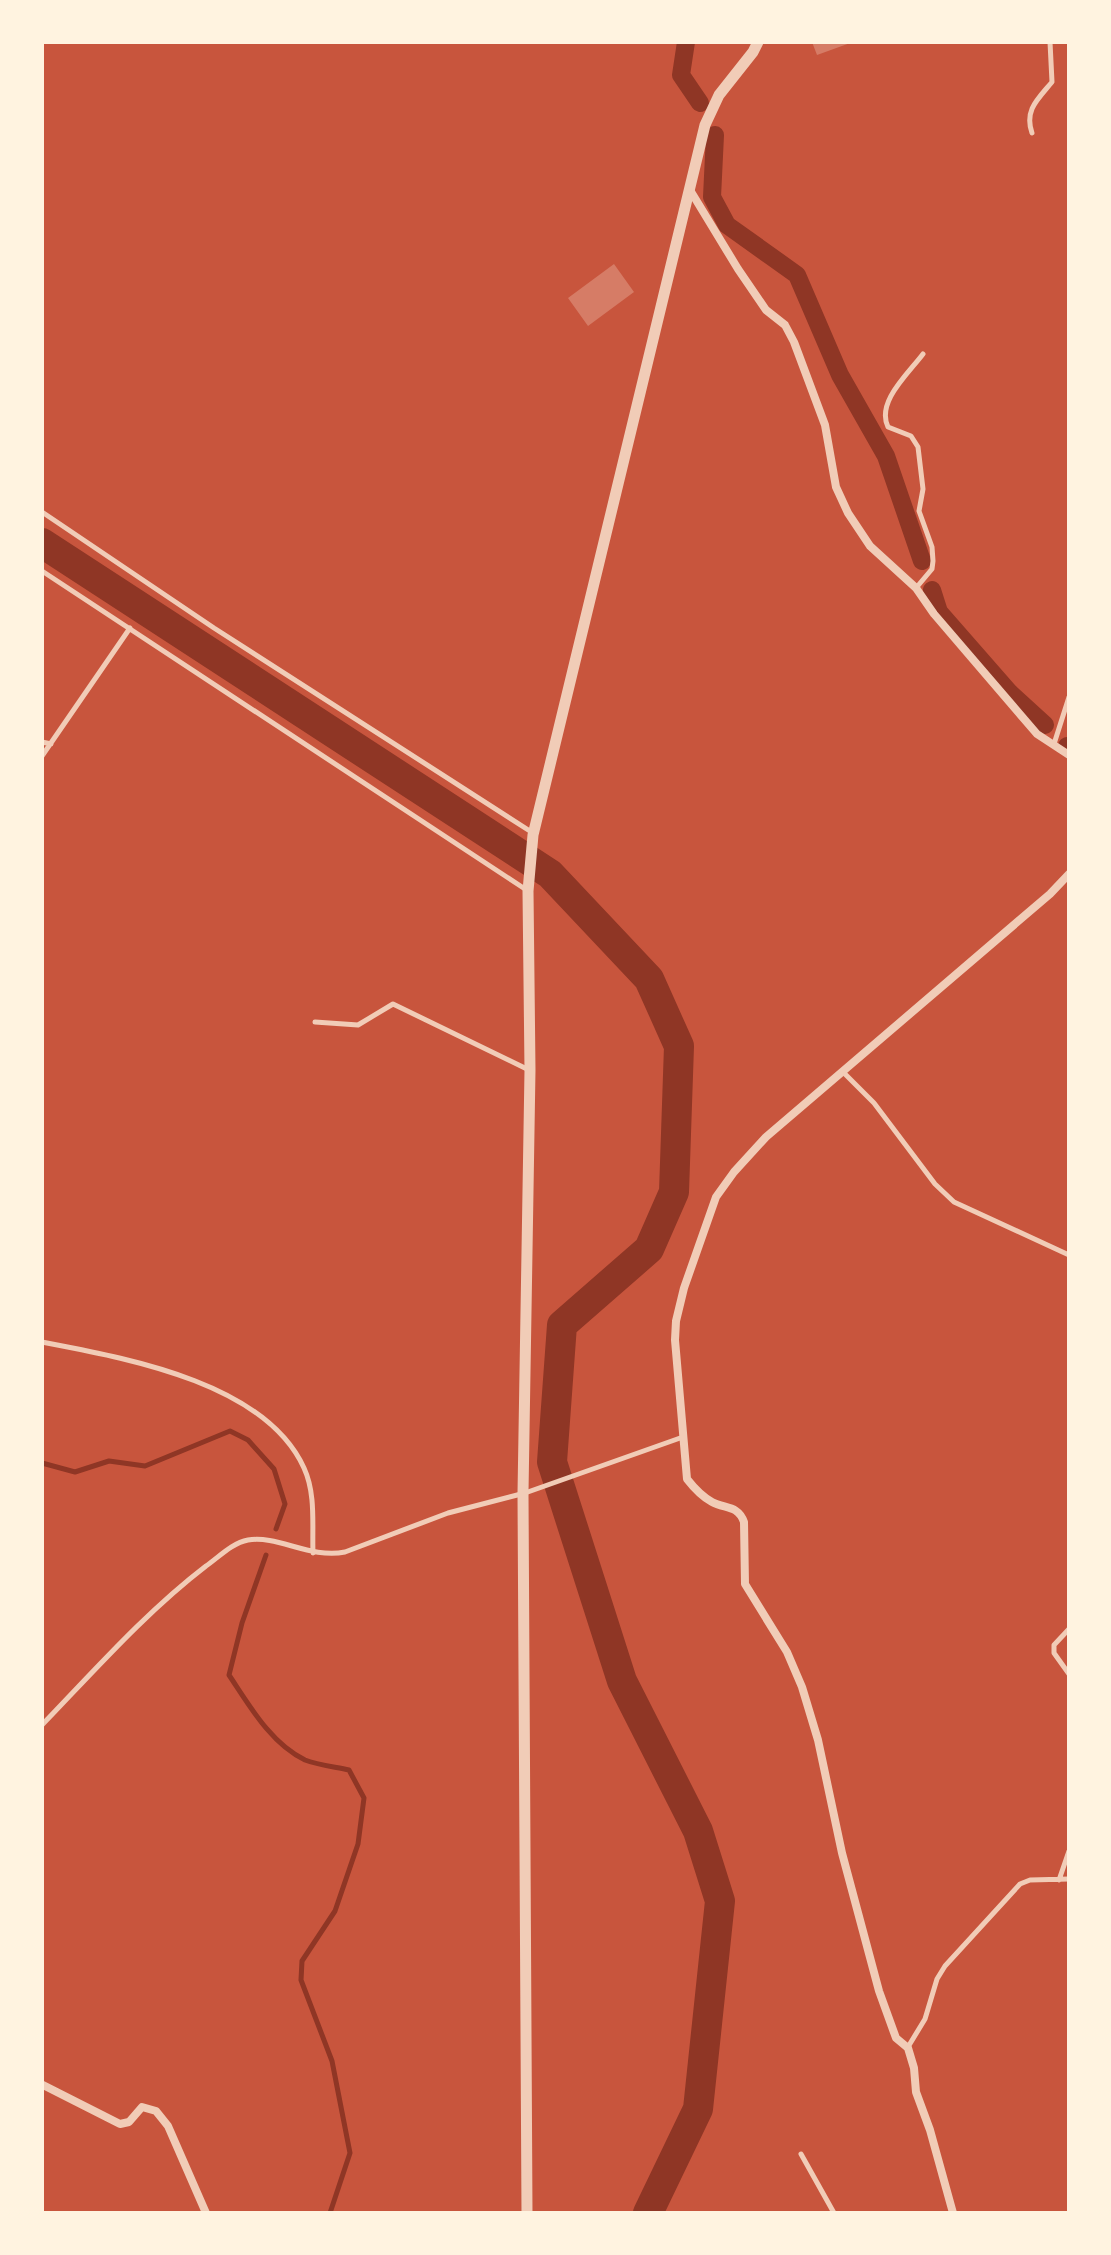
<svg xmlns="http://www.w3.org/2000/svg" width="1111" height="2255" viewBox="0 0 1111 2255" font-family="'IBM Plex Sans',sans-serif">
	<rect width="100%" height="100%" fill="#c8553d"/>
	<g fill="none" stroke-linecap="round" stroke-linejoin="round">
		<path stroke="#8f3625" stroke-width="5" d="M42,1463L75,1472L109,1461L145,1466L230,1431L248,1440L274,1469L285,1504L276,1529
			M266,1555L242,1623L229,1675C249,1705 271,1744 305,1760C318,1765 336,1767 349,1770L364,1798L358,1844L335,1911L302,1961L301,1980L332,2061L350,2153L330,2213"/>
		<path stroke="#8f3625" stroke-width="18" d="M686,42L681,75L700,103
			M715,135L712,197L727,225L797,275L840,375L886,456L922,561
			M932,590L939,612L1009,692L1045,725
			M1067,746L1069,747"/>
		<path stroke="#8f3625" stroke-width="30" d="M42,543L550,874L649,979L679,1046L674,1192L649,1249L562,1325L552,1462L622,1681L698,1831L720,1901L698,2109L648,2213"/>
	</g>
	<path fill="#d67c66" d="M812,42H853L817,55Z
		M614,264L634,292L588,326L568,298Z"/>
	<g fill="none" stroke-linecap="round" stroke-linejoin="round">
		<path stroke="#f1ccb7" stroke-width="5" d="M1032,133C1024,110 1038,99 1052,82L1050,42
			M42,512L214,628L533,833
			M42,571L525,889
			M916,588L932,569L933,561L932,547L919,511L923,489L918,447L911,436L888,427C876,402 908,374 923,354
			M42,742L51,744
			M1054,744L1069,697
			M42,756L130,628
			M315,1022L358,1025L393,1004L529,1070
			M844,1073L874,1103L935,1184L954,1202L1069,1255
			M42,1342C125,1358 265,1382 304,1468C316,1494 312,1525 313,1553
			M1069,1629L1054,1645V1653L1069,1674
			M42,1725C95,1670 146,1612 206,1566C219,1557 232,1543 248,1540C278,1535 310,1559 345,1552L448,1513L525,1493L683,1437
			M1059,1880L1069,1851
			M908,2047L925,2019L937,1979L945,1966L1020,1884L1030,1880L1069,1879
			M801,2154L834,2213"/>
		<path stroke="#f1ccb7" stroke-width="8" d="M690,190L738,269L766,310L785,325L794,342L825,425L836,487L848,513L870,546L916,588L934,614L1037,734L1069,755
			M43,2085L120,2124L129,2122L142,2107L156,2111L168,2126L206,2213
			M953,2213L930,2130L916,2092L914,2068L908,2048L896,2038L879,1991L842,1853L818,1740L802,1687L787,1652L745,1584L744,1522C738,1505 725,1509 712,1502C701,1496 694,1488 687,1479L675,1340L676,1321L684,1288L716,1197L734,1172L766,1137L1050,894L1069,874"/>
		<path stroke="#f1ccb7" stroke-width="11" d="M527,2213L523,1493L530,1070L528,891L533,835L705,125L719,95L753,52L758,42"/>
	</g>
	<rect width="1111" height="2255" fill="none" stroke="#fff3e0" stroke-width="88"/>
</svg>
